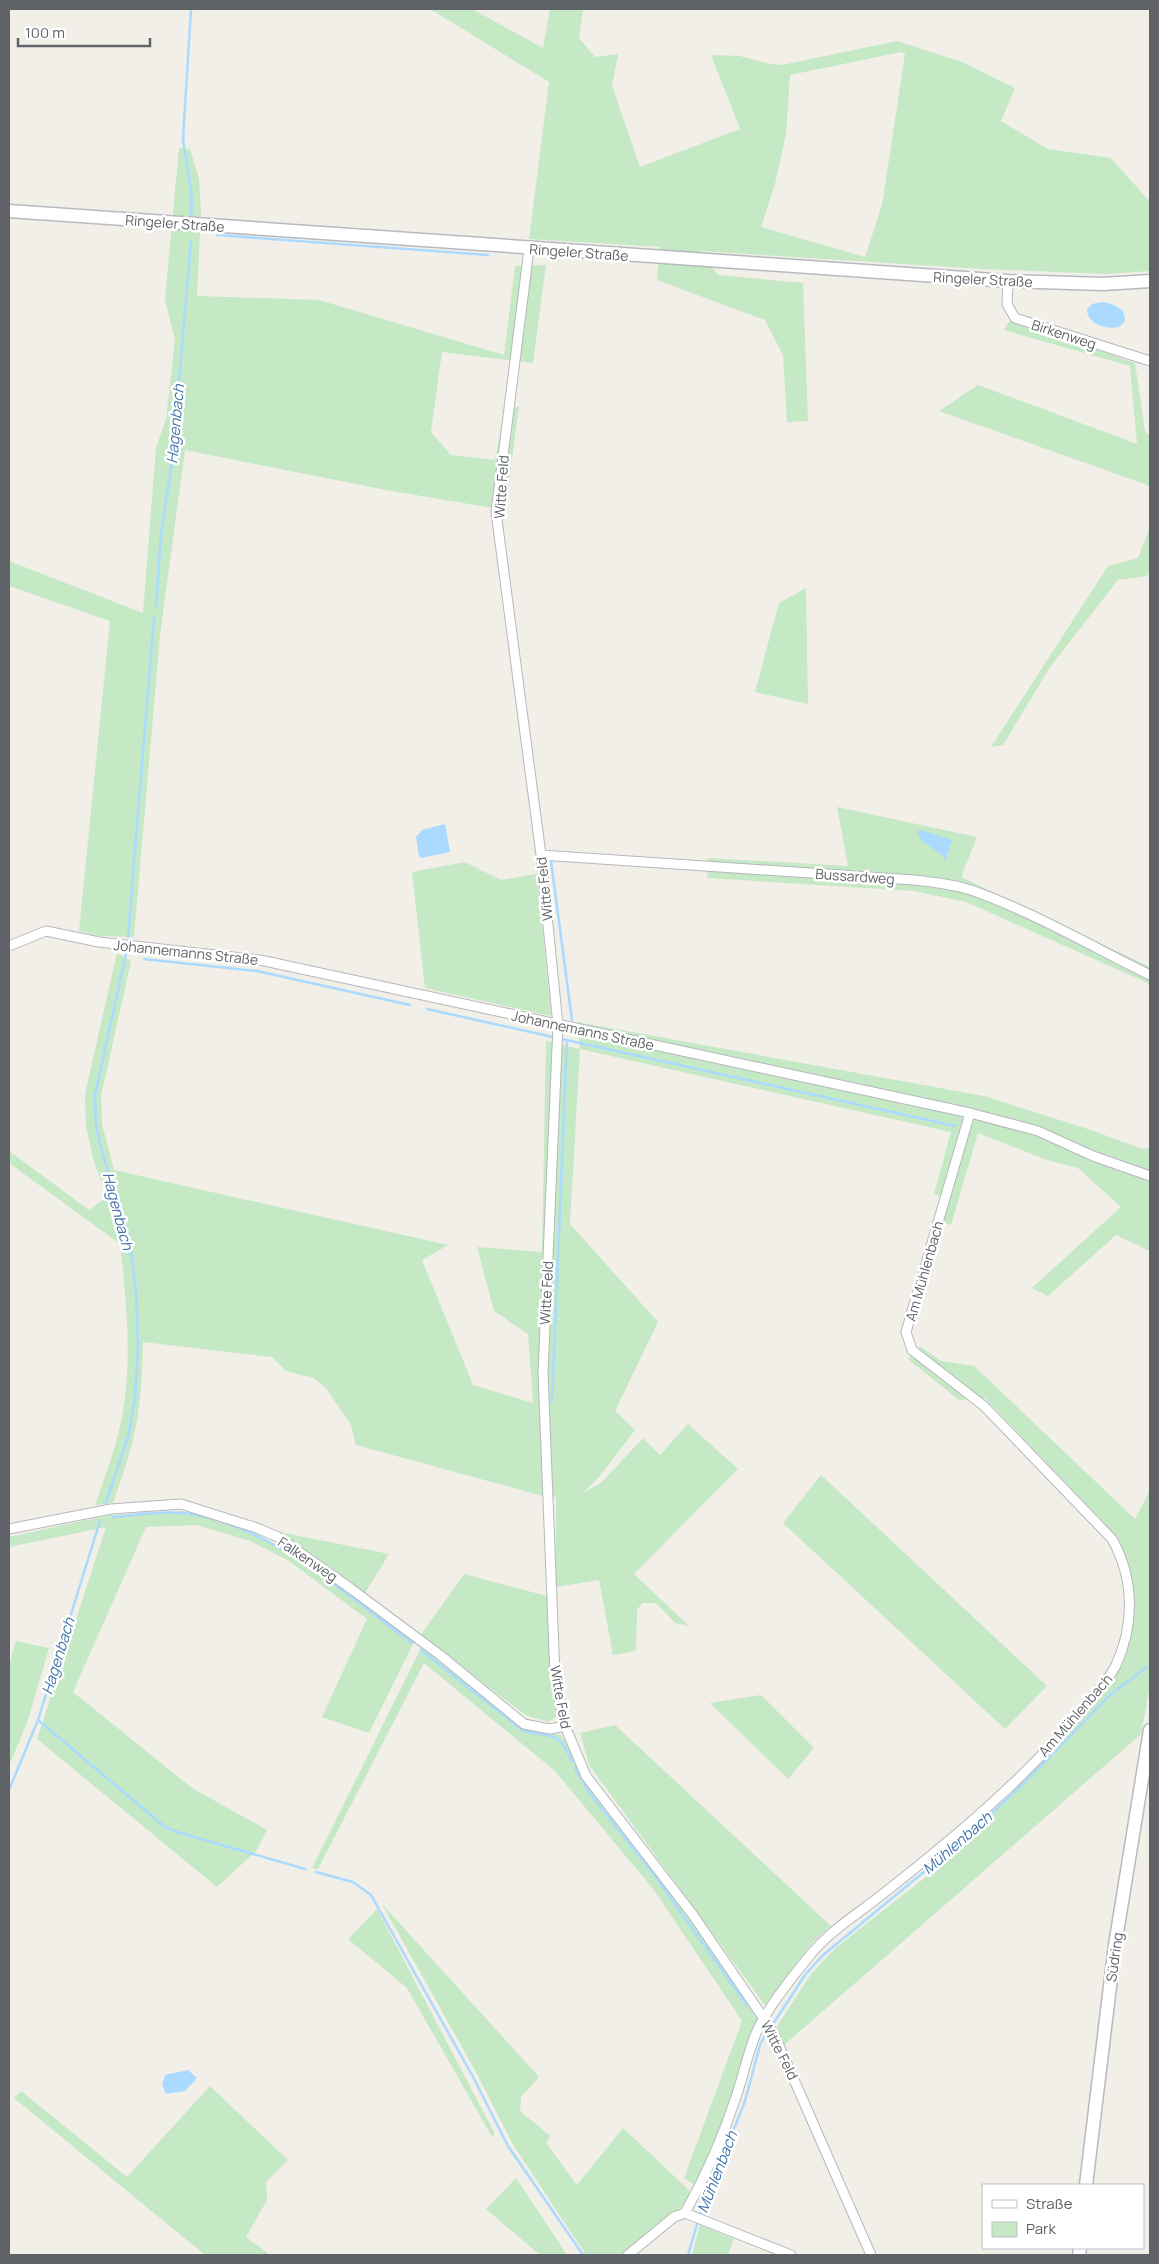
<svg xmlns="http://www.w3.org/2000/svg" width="1159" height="2264" viewBox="0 0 1159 2264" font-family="Manrope,sans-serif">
	<rect width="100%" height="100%" fill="#f1efe8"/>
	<path fill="#c5e8c5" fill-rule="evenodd" d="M430,9H472L543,48L550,9H583L579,38L595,57L618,54L612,86L640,167L740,129L711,55L740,56L770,64L782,65L897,41L962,62L1015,88L1001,121L1048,149L1111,158L1150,202V271L1106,274L982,269L701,251L718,275L803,283L808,421L787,422L783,355L765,320L657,280L660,247L529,239L549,82ZM901,52L905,54L882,205L865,257L761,227L775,184L786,134L790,75Z
		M179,148L190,149L199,179L201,211L197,296L319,300L504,355L515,266L546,265L533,363L442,352L431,432L451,455L495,460L504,413L519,406L505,510L386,490L185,450L160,635L134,937L100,936L79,931L110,621L9,586V561L143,613L156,448L166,419L175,340L165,299Z
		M1010,320L1135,363L1145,431L1150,437V486L939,411L978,385L1137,444L1130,366L1004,330Z
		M1150,527V568L1147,576L1118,580L1050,667L1003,745L991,747L1108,566L1138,558Z
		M806,588L808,704L755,692L779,603Z
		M837,807L977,837L961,877L1150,967V984L966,902L914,891L707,878L708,858L848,866Z
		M465,862L501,880L537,874L551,1016L425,988L412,872Z
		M117,953L131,961L101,1096L102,1124L114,1170L448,1245L422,1260L473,1385L533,1403L528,1334L494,1311L477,1247L542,1252L546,1041L580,1049L577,1022L984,1096L1091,1130L1142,1149L1150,1148V1251L1116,1235L1048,1296L1032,1288L1121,1207L1078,1168L1047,1160L978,1133L951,1225L943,1223L950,1200L934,1194L951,1132L580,1049L570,1224L658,1322L615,1411L635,1430L598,1478L582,1494L602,1482L643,1438L660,1455L688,1424L738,1469L634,1574L689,1626L675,1623L656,1603H643L637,1609L636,1651L613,1655L599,1580L556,1587V1497L543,1496L356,1445L351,1425L326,1388L313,1378L286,1371L272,1357L143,1342C142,1374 141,1408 133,1439C128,1461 120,1482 113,1503L95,1505C103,1482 112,1459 118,1435C134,1374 127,1306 120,1244L9,1163V1151L89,1210L107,1197L93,1159L86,1126L85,1094Z
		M920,1346L941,1361L974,1366L1135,1519L1150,1490V1685L1141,1734L784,2045L776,2028L809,1977L822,1962L838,1946L945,1862L1058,1745L1121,1666L1133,1617V1592L1127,1564L1119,1542L1106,1525L985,1398L959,1400L908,1359Z
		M821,1475L1047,1686L1005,1729L783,1523Z
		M181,1511C274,1526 341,1587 414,1642L369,1733L322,1717L367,1619L289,1561L250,1541L196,1525L146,1527L73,1692L192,1788L267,1830L256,1851L217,1887L37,1739L106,1527L9,1547V1537L110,1515Z
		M279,1532L389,1554L365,1593Z
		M464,1574L547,1596L551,1676L557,1716L549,1722L527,1716L420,1636Z
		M16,1641L49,1648L28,1720L9,1766V1665Z
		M422,1646L523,1726L561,1735L567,1742L584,1780L690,1918L758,2020L733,2099L700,2183L696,2186L684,2178L742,2021L654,1890L555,1771L424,1663L318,1869L312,1868Z
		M761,1695L814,1748L788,1779L710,1703Z
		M615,1725L831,1926L812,1943L765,2005L589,1765L580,1733Z
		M382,1904L539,2077L521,2097L520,2111L550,2136L546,2143L577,2185L623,2128L692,2193L685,2204L620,2255H586L512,2143L477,2074Z
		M377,1909L495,2134L492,2137L407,1988L348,1939Z
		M210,2086L288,2160L266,2182L267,2200L246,2237L270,2255H205L14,2098L21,2091L127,2177Z
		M516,2178L567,2255H540L486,2209Z
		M700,2225L734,2239L728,2255H692Z"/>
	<path fill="#aadaff" d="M1103,302C1115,305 1125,307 1125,321L1119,327C1106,330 1087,324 1087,309L1092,304Z
		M445,824L450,852L421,858L419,856L416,837L422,830Z
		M921,830L952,840L945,861L942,855L921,840L917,832Z
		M188,2070L197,2078L185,2091L166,2094L162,2085L165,2075Z"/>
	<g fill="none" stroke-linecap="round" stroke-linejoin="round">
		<path stroke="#aadaff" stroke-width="2.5" d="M191,215C194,189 186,166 183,139L191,9
			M217,235L488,255
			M156,606L161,534L172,462L191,241
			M551,861L572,1020
			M128,937L154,617
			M144,959L257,971L410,1005
			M427,1009L553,1037
			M562,1039L955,1126
			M552,1402L567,1040
			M106,1503L128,1437L135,1398L138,1345L136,1291L130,1242L117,1196L103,1156L96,1126L95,1095L127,949
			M113,1517C135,1515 159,1511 182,1513C266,1521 346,1595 412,1643
			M421,1650L522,1730C552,1739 559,1729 572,1762
			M38,1720L165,1827L180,1833L305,1869
			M575,1768L590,1794L652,1872L747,2005
			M9,1790L38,1720L100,1521
			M316,1872L353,1882L371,1895L472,2075L508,2146L583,2255
			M773,2024L805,1975L822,1956L965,1838L1023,1784L1110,1695L1147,1667
			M700,2215L745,2101L760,2045L767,2032
			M688,2255L698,2221"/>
		<defs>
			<path id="street" d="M529,249L496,512L541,855L558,1025L543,1373L555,1676L565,1726L586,1776L693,1915L773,2032L871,2255
				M1008,281L1007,304L1015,318L1150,361
				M541,855L914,880C933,882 952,884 971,890C1033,912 1091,946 1150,975
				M9,946L46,931L99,942L260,960L970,1113L1038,1131L1093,1156L1150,1176
				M9,1529L111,1509L181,1504L257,1528L278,1537L350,1588L440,1655L524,1724L550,1729L565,1726
				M685,2213L791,2255
				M628,2255L674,2217L685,2213C705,2177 723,2137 736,2097C743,2077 747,2056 755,2036C763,2014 791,1978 807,1959C827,1932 858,1914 884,1893C954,1838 1026,1778 1083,1709C1094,1695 1108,1681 1116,1665C1135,1624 1134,1578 1112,1539L984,1406L912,1350L906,1332L970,1113"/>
			<path id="secondary" d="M9,211L1008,281L1103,284L1150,281
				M1086,2185L1115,1945L1150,1730
				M1079,2255L1080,2248"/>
		</defs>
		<use href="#street" stroke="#b5b8bc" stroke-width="11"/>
		<use href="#secondary" stroke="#b6babf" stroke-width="15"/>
		<use href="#street" stroke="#fff" stroke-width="9"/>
		<use href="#secondary" stroke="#fff" stroke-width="12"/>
	</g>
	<g text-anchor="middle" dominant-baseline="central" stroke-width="5" stroke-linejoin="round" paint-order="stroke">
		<g font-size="14" fill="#5f6368" stroke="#fff">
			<text transform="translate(175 223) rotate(4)">Ringeler Straße</text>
			<text transform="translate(579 252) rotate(4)">Ringeler Straße</text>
			<text transform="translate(983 279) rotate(3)">Ringeler Straße</text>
			<text transform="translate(1064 334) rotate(18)">Birkenweg</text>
			<text transform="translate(501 487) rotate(-86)">Witte Feld</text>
			<text transform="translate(855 876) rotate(4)">Bussardweg</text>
			<text transform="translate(544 889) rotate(-96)">Witte Feld</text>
			<text transform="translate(186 952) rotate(6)">Johannemanns Straße</text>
			<text transform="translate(583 1030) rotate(12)">Johannemanns Straße</text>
			<text transform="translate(924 1271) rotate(-74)">Am Mühlenbach</text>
			<text transform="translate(546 1293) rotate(-87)">Witte Feld</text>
			<text transform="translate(308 1559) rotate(34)">Falkenweg</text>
			<text transform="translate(561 1697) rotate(80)">Witte Feld</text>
			<text transform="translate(1075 1715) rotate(-49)">Am Mühlenbach</text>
			<text transform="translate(1114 1957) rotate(-82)">Südring</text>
			<text transform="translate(780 2050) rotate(63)">Witte Feld</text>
		</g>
		<g font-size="15" font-style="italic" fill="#4174aa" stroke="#fff">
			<text transform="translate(175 424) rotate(-85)">Hagenbach</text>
			<text transform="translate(118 1211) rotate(75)">Hagenbach</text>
			<text transform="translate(58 1656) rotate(-73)">Hagenbach</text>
			<text transform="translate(957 1843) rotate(-41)">Mühlenbach</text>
			<text transform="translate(717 2172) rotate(-69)">Mühlenbach</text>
		</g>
	</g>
	<rect width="1159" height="2264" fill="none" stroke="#5f6368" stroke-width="20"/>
	<rect x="982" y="2184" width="162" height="65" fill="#ffffff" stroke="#bfc1c3"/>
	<rect x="992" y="2200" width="25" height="8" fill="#ffffff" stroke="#bfc1c3"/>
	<text x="1026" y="2209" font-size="15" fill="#5f6368">Straße</text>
	<rect x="992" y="2222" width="25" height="15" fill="#c5e8c5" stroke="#bfc1c3"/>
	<text x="1026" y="2234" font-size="15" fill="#5f6368">Park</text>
	<path d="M18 38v8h132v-8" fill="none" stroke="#5f6368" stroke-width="2.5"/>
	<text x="25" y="38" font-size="15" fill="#5f6368" stroke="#ffffff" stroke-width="4" paint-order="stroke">100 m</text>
</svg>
